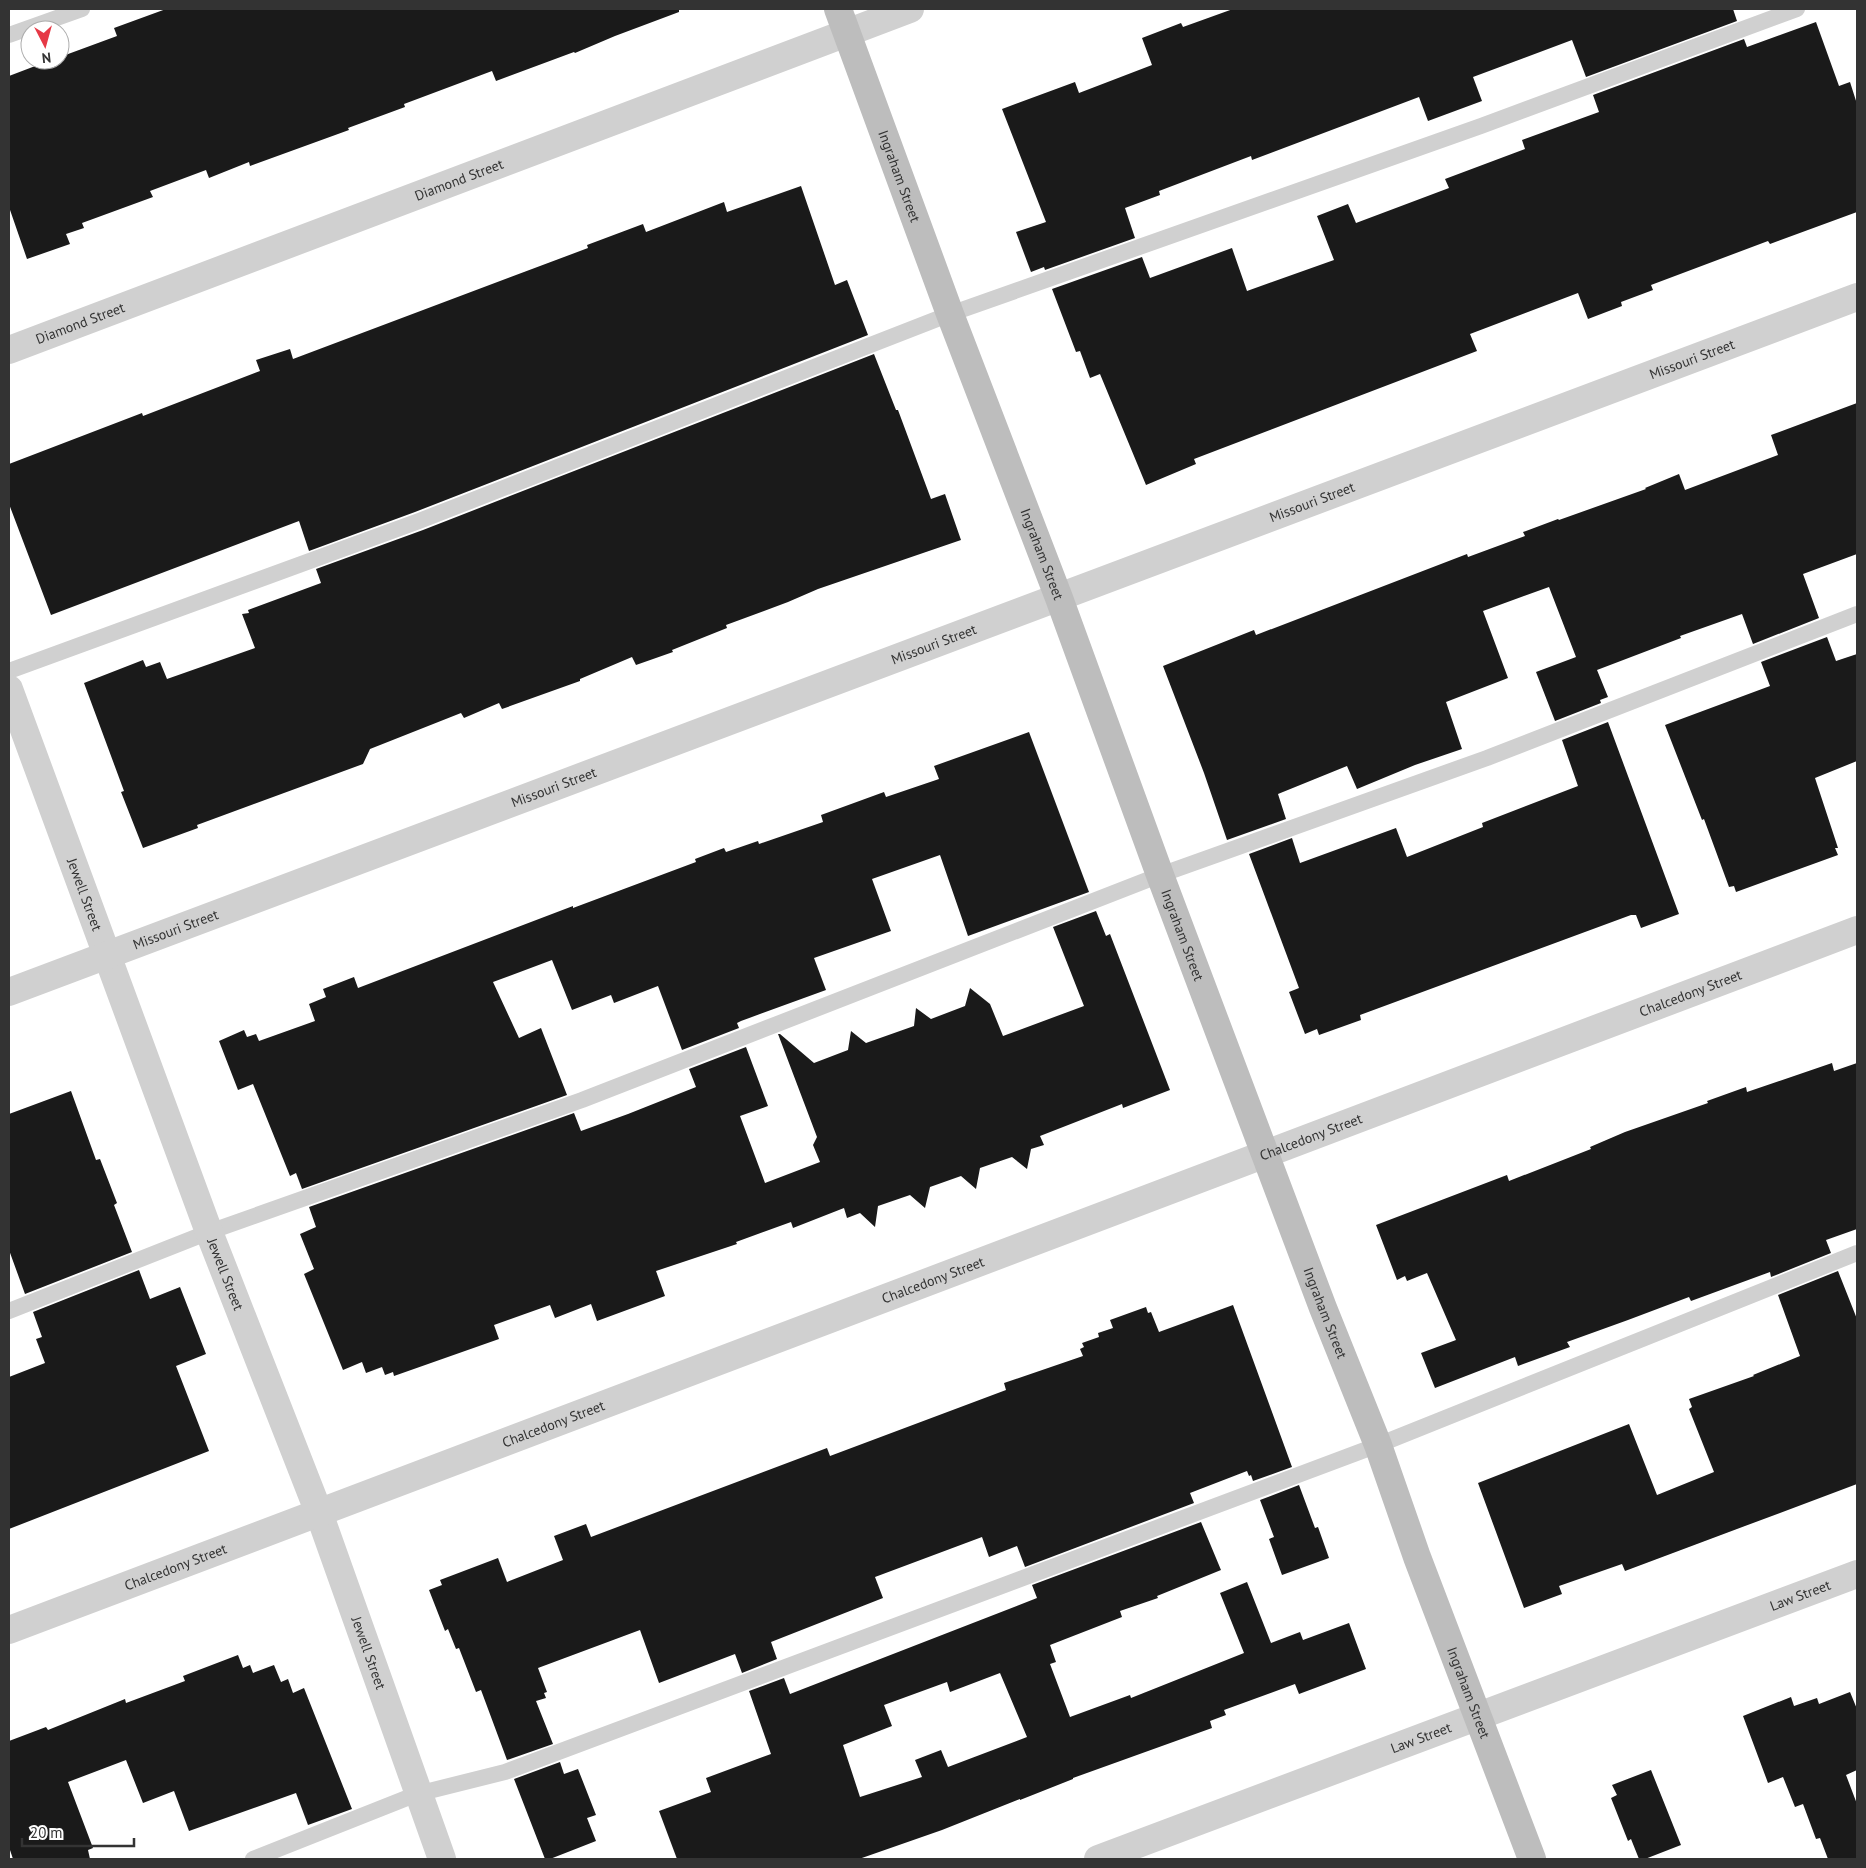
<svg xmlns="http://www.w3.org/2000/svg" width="1866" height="1868" viewBox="0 0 1866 1868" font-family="'PT Sans',sans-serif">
	<rect width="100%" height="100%" fill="#fff"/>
	<path fill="#1a1a1a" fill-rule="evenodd" d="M166,9H679V12L615,36L575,53L574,52L496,81L492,71L404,104L405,107L348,128L349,130L250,166L249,162L209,178L206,170L150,191L153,197L82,223L84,228L66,234L70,244L27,259L9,207V76L51,60H60V57L117,36L114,28Z
		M1233,9H1733L1737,21L1586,77L1572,40L1473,77L1482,101L1428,121L1419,97L1252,160L1251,156L1159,191L1160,195L1125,208L1135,238L1045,270L1044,267L1031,272L1016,232L1046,222L1002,109L1075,82L1079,93L1152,65L1142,38L1181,23L1183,27Z
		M1816,22L1839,86L1850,82L1857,104V212L1770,244L1768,241L1651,285L1653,290L1621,302L1622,306L1588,319L1578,293L1470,334L1477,351L1194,459L1196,464L1146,485L1100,374L1090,378L1080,351L1076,352L1052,289L1142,257L1150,278L1232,248L1247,291L1334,260L1317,216L1348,204L1356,223L1449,188L1445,179L1525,149L1522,140L1599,112L1593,95L1744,39L1747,47Z
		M801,186L835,285L847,280L868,335L415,512L309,551L299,521L51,615L9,504V464L142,413L143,416L260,371L256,360L290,349L293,359L588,248L587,245L643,224L646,232L724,202L727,212Z
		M874,354L896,410H898L931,499L945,494L961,540L818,589L788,602L726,625L727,628L672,650L673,652L636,665L632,657L580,679V681L502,709L499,703L464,718L461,713L370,749L363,764L197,825L198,828L143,848L121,792L124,791L84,683L143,660L146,667L160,662L167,679L255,648L242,614L249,613L248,610L321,583L316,569L423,530Z
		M1857,403V554L1803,574L1819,618L1753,644L1742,614L1680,636L1681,638L1597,670L1608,697L1600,700L1601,703L1555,721L1536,672L1576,657L1549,587L1483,611L1508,678L1446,702L1462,749L1415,765L1357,789L1347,766L1278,794L1286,819L1227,840L1204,773L1163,666L1254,630L1256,635L1467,554L1468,557L1525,536L1523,532L1558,519L1559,520L1646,489L1645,488L1679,474L1685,490L1778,455L1771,435Z
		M1827,637L1836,661L1857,654V761L1815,778L1838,848H1835L1838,855L1736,892L1734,886L1729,887L1704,819L1702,820L1665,725L1770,686L1761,662Z
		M1608,722L1679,914L1641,928L1636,915H1631L1360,1015L1361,1020L1319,1035L1317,1029L1305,1034L1289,992L1299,988L1249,854L1292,838L1300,863L1396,828L1407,857L1483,827L1482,823L1578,786L1562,740Z
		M1029,732L1089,892L968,936L940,855L872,879L891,931L814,958L826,990L741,1021L737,1023L739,1028L682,1050L658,986L614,1003L611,995L572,1010L552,960L493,982L519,1038L541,1028L567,1095L302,1189L296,1173L290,1176L253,1084L238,1090L219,1041L244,1030L247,1037L256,1034L259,1041L315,1021L309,1004L326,997L323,989L354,977L358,988L573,906V908L696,862L695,859L724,848L726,852L758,841L759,844L823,822L821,815L884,792L886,797L939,779L934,766Z
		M1096,911L1106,936L1110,934L1170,1090L1123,1108L1122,1104L1040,1136L1044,1145L1031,1149L1027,1169L1012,1157L980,1168L976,1189L961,1176L930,1187L925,1208L910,1195L878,1206L875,1227L860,1213L847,1218L844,1208L793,1228L791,1222L736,1242L737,1244L656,1271L665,1296L597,1321L591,1304L555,1318L550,1305L494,1325L499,1339L394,1376L393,1372L385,1375L382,1367L366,1373L362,1362L343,1370L304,1274L314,1269L300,1234L316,1227L309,1207L574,1113L581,1131L628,1114L696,1087L689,1069L746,1047L768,1106L740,1116L765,1183L820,1162L813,1145L817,1137L778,1034H780L814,1063L848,1050L851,1031L866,1043L914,1026L916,1008L931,1019L965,1006L970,988L990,1004L1003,1036L1084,1006L1053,927Z
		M1832,1063L1834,1071L1857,1063V1229L1826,1240L1831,1253L1771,1277L1770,1272L1691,1301L1689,1297L1628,1320L1567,1342L1570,1347L1518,1366L1515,1357L1435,1388L1421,1353L1456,1340L1427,1273L1407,1281L1405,1276L1397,1280L1376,1225L1507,1175L1509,1181L1591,1149L1590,1147L1625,1132L1708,1103L1707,1101L1746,1087L1747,1092Z
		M71,1091L96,1160L100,1159L117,1203L114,1205L132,1252L25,1294L9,1250V1114Z
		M139,1270L150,1299L180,1287L206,1354L176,1366L209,1451L9,1529V1377L45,1363L36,1339L42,1337L33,1312Z
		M1838,1271L1857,1319V1484L1625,1571L1622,1564L1559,1586L1562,1594L1524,1608L1478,1483L1629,1424L1657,1495L1714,1472L1689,1409L1692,1407L1689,1399L1754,1376L1753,1375L1800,1356L1778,1295Z
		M1233,1305L1292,1467L1253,1481L1251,1475L1249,1476L1247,1471L1190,1493L1194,1503L1025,1567L1017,1546L989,1557L982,1537L875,1577L883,1598L771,1642L777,1659L742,1673L735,1654L659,1683L640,1630L538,1668L547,1692L544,1693L546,1698L536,1701L553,1744L507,1760L481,1690L476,1692L459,1648L456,1649L448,1629L445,1631L429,1590L442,1585L440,1580L498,1558L507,1582L563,1560L554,1536L586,1524L591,1537L827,1448L830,1456L1006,1390L1004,1383L1083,1356L1080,1349L1084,1347L1082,1343L1099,1337L1098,1333L1113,1328L1110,1320L1146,1307L1148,1313L1151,1312L1159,1332Z
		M1299,1485L1315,1528L1318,1527L1329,1558L1282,1575L1269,1539L1274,1537L1260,1500Z
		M1201,1522L1221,1570L1157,1596L1158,1598L1120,1611L1122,1617L1050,1645L1056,1662L1050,1664L1070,1717L1130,1695L1131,1698L1244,1653L1220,1593L1247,1582L1271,1643L1300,1632L1303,1640L1349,1623L1366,1669L1299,1694L1295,1684L1224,1710L1226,1715L1210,1721L1212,1728L1073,1778V1779L1020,1800V1799L942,1830L859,1859H677L659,1811L711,1792L706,1778L771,1754L749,1691L784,1678L790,1694L1037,1598L1032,1585ZM1000,1673L1027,1737L948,1767L941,1750L915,1760L922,1777L860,1797L843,1745L892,1726L884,1705L947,1682L950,1692Z
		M238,1655L243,1668L250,1665L253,1673L274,1665L281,1682L288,1679L293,1693L304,1688L352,1809L308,1825L296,1793L189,1831L174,1791L143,1803L126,1760L68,1782L93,1848L88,1850L90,1859H13L9,1847V1741L46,1727L48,1730L125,1699L126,1703L185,1681L183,1676Z
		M1850,1692L1857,1709V1770L1846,1775L1857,1804V1859H1828L1820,1838L1816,1839L1803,1804L1795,1807L1783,1777L1768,1783L1743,1716L1791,1697L1794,1706L1817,1698L1819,1704Z
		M560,1762L564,1774L578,1769L596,1815L587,1818L596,1841L550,1859H545L514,1779Z
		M1651,1770L1681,1845L1645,1859H1639L1631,1839L1628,1841L1611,1798L1617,1795L1612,1785Z"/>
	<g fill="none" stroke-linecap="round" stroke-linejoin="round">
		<path stroke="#d0d0d0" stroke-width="16" d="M9,35L82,9
			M9,671L419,521L950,314L1481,126L1797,9
			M9,1311L209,1232L582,1100L1160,875L1487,758L1857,614
			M253,1859L417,1794L505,1772L1378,1445L1857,1253"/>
		<g stroke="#d0d0d0" stroke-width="28">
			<path id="s1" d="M9,350L910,9"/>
			<path id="s2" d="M9,689L209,1232L319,1513L442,1859"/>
			<path id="s3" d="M9,992L1857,297"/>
			<path id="s4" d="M9,1630L1857,930"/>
			<path id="s5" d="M1098,1859L1857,1574"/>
		</g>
		<path stroke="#bdbdbd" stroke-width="28" id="s6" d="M838,9L950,314L1059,598L1160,875L1323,1308L1378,1445L1417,1557L1532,1859"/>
	</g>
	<g text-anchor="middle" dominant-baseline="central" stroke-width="5" stroke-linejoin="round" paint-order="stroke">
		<g font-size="14" fill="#333" stroke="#fff">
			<text stroke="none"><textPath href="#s6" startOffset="178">Ingraham Street</textPath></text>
			<text stroke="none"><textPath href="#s1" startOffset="481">Diamond Street</textPath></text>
			<text stroke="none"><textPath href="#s1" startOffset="76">Diamond Street</textPath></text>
			<text stroke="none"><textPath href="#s3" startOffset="1798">Missouri Street</textPath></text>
			<text stroke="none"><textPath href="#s3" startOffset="1392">Missouri Street</textPath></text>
			<text stroke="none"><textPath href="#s6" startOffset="582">Ingraham Street</textPath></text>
			<text stroke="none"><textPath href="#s3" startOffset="988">Missouri Street</textPath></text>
			<text stroke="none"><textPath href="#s3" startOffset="582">Missouri Street</textPath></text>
			<text stroke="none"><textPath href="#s2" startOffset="219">Jewell Street</textPath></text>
			<text stroke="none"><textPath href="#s3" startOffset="178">Missouri Street</textPath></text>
			<text stroke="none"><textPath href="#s6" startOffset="988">Ingraham Street</textPath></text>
			<text stroke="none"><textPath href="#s4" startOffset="1798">Chalcedony Street</textPath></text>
			<text stroke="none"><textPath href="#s4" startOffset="1392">Chalcedony Street</textPath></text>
			<text stroke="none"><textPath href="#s2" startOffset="624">Jewell Street</textPath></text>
			<text stroke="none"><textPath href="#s4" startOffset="988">Chalcedony Street</textPath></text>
			<text stroke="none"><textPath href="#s6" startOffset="1392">Ingraham Street</textPath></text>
			<text stroke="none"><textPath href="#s4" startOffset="582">Chalcedony Street</textPath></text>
			<text stroke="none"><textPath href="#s4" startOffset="178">Chalcedony Street</textPath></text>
			<text stroke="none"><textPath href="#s5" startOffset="750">Law Street</textPath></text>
			<text stroke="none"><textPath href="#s2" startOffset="1029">Jewell Street</textPath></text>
			<text stroke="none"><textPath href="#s6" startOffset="1798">Ingraham Street</textPath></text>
			<text stroke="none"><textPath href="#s5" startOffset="345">Law Street</textPath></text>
		</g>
	</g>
	<rect width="1866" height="1868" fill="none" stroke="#333333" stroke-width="20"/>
	<g transform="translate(45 45) rotate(174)"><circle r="24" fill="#ffffff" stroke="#adadad"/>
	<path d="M0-4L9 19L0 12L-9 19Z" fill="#e63946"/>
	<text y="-8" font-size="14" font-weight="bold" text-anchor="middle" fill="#333333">N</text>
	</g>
	<path d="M22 1838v8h112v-8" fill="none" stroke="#333333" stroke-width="2.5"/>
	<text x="30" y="1838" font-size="15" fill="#333333" stroke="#ffffff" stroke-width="4" paint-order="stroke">20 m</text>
</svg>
